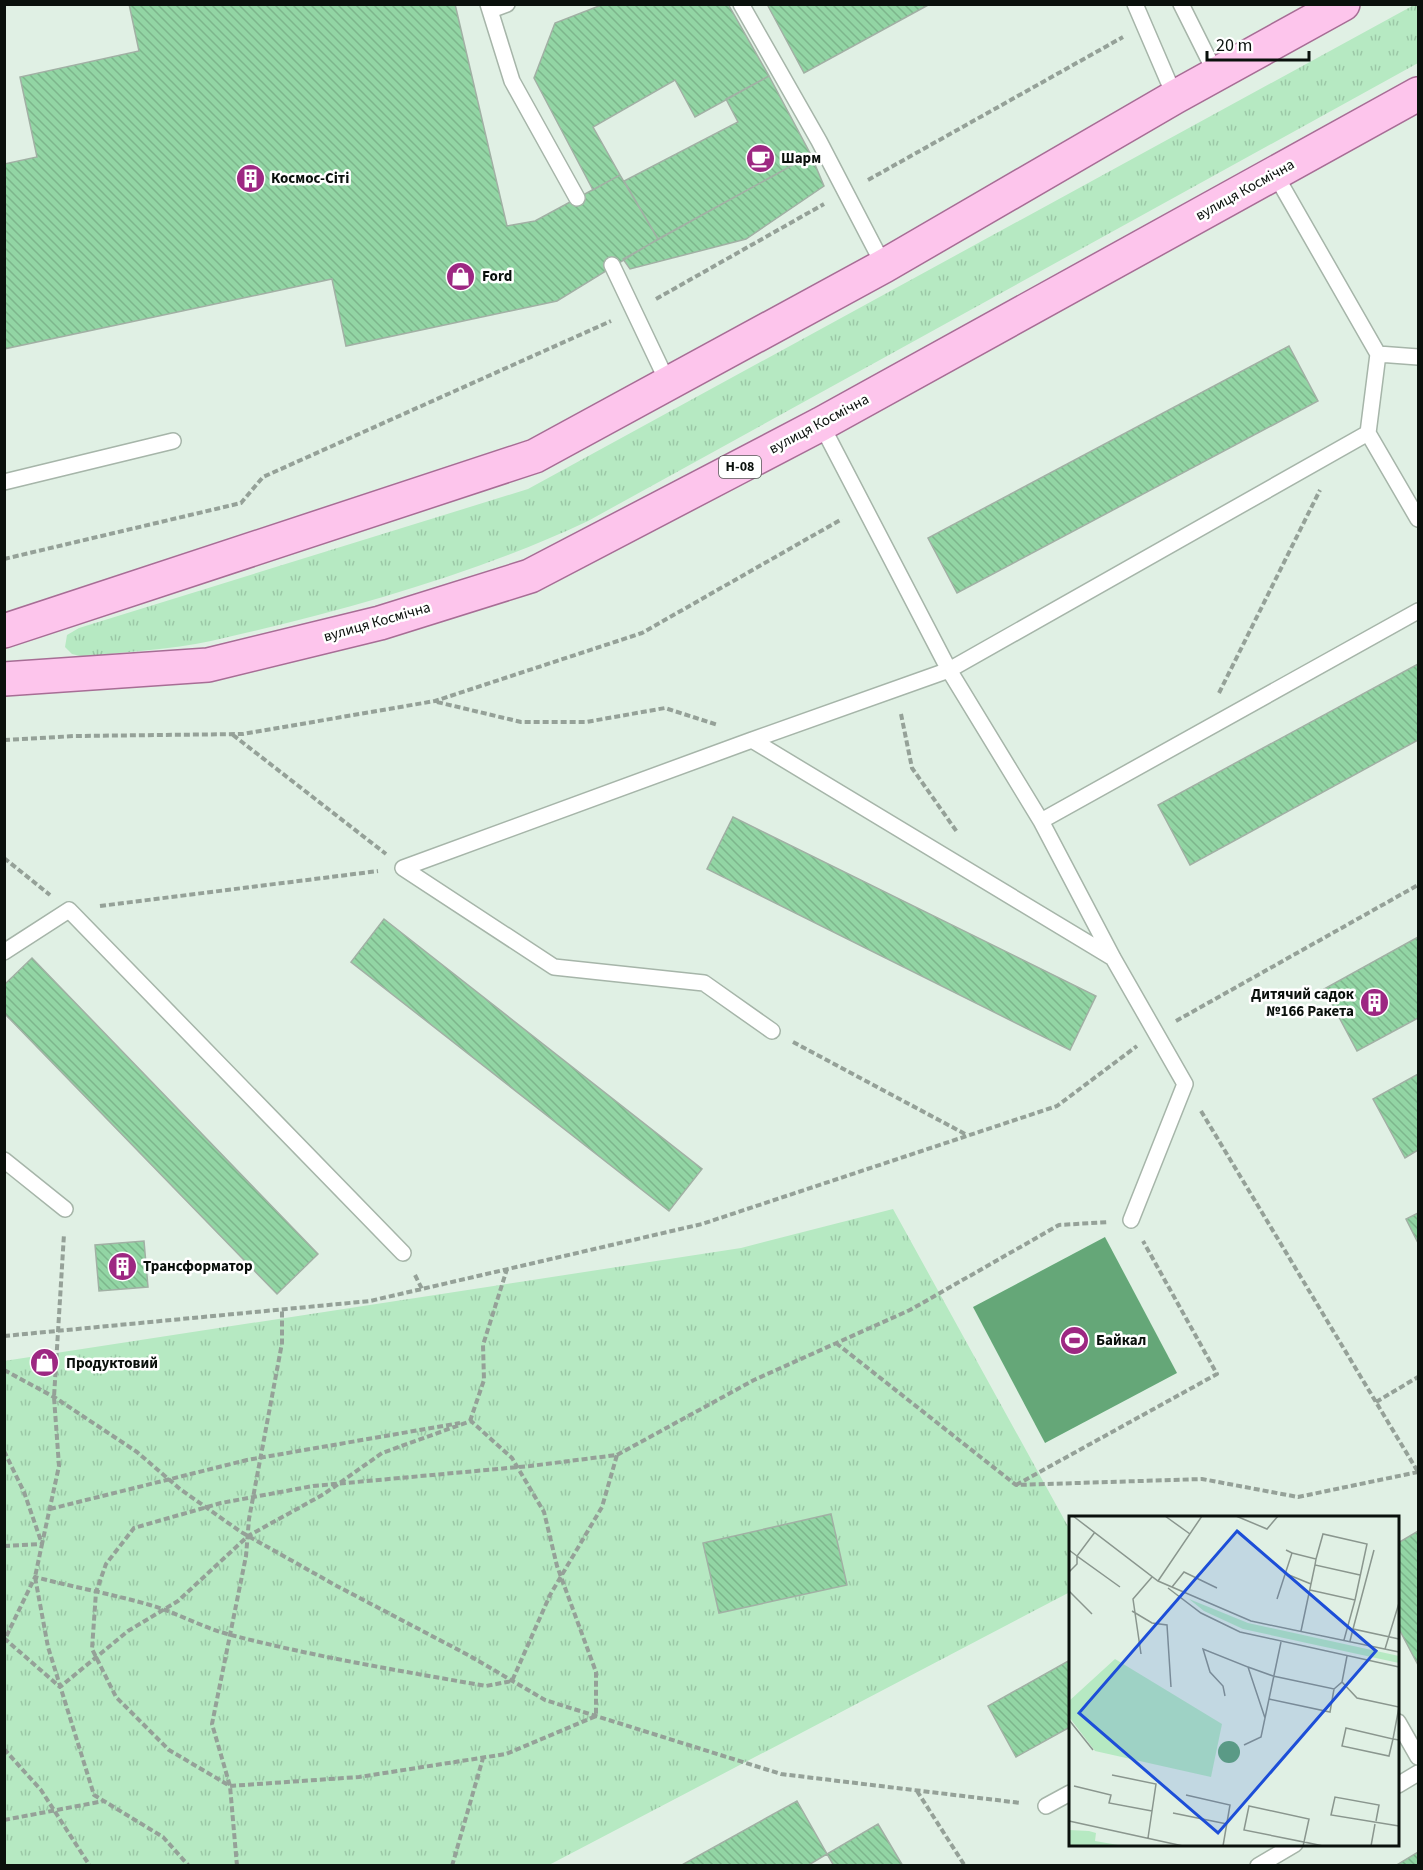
<svg xmlns="http://www.w3.org/2000/svg" width="1423" height="1870" viewBox="0 0 1423 1870" font-family="'Source Sans 3',sans-serif">
	<defs>
		<pattern id="grass-tufts" width="24" height="20" patternUnits="userSpaceOnUse" patternTransform="scale(1.5)"><rect width="24" height="20" fill="#b6e9c2"/><path d="M3 7l-1-3M5 7V3M7 7l1-3M15 17l-1-3M17 17v-4M19 17l1-3" fill="none" stroke="#9bc7a6"/></pattern>
		<pattern id="building-back-hatch" width="6" height="6" patternUnits="userSpaceOnUse" patternTransform="scale(1.5)"><rect width="6" height="6" fill="#92d5a4"/><path d="M-1 5l2 2M0 0l6 6M5-1l2 2" fill="none" stroke="#7db68c"/></pattern>
	</defs>
	<rect width="100%" height="100%" fill="#e0f0e4"/>
	<path fill="url(#grass-tufts)" d="M1414,5H1418V63L588,521C474,575 335,613 211,641C170,650 126,651 84,657L72,654L65,647L67,635L79,628L528,489Z
		M893,1209L1070,1530V1592L549,1865H5L4,1361L741,1248Z"/>
	<path fill="#65a778" d="M1105,1237L1177,1373L1045,1443L973,1307Z"/>
	<path fill="url(#building-back-hatch)" stroke="#a1b0a4" stroke-width="1.5" d="M129,4H455L507,226L535,221L620,175L658,239L557,301L346,346L332,279L4,349V164L37,157L20,77L139,51Z
		M604,4H728L769,76L695,117L675,80L593,127L620,175L593,190L534,78L555,23Z
		M770,4H930L804,73L768,6Z
		M769,76L811,155L658,239L624,181L738,122L726,99Z
		M811,155L824,186L746,239L630,269L623,259Z
		M1289,346L1318,401L957,593L928,538Z
		M1418,664V740L1190,865L1158,805Z
		M733,817L1096,996L1070,1050L707,869Z
		M384,919L702,1169L669,1211L351,962Z
		M1418,937V1018L1357,1051L1324,989Z
		M32,958L318,1254L277,1294L4,1013V985Z
		M1418,1074V1150L1405,1158L1373,1099Z
		M1418,1213V1243L1406,1219Z
		M144,1241L148,1287L99,1291L95,1245Z
		M831,1514L847,1585L719,1613L703,1543Z
		M1418,1531V1665L1398,1627V1543Z
		M1070,1660V1727L1016,1757L988,1706Z
		M797,1801L827,1854L807,1866H680Z
		M878,1824L903,1866H834L827,1854Z
		M1418,1852V1866H1395Z"/>
	<g fill="none" stroke-linecap="round" stroke-linejoin="round">
		<defs>
			<path id="service" d="M488,4L512,81L577,198
				M741,4L819,141L884,266
				M1135,4L1175,97
				M1181,4L1216,74
				M491,10L507,4
				M612,265L669,385
				M1378,354L1418,357
				M821,424L949,670L1041,821L1113,958L1185,1084L1131,1220
				M1368,433L1418,519
				M4,482L173,441
				M752,740L949,670L1368,433L1378,354L1275,174
				M1041,821L1418,611
				M4,952L69,910L403,1253
				M772,1031L704,983L554,967L403,868L752,740L1113,958
				M4,1160L65,1209
				M1398,1722L1418,1757
				M1398,1785L1418,1773
				M1046,1806L1070,1793
				M1258,1866L1295,1844"/>
			<path id="primary" d="M4,631L535,456L884,266L1175,97L1343,4
				M4,679L208,665L380,623L530,576L821,424L1418,94"/>
		</defs>
		<use href="#service" stroke="#a6b5a9" stroke-width="18"/>
		<use href="#primary" stroke="#a76d95" stroke-width="36"/>
		<path stroke="#95a198" stroke-width="4" stroke-dasharray="6 3" stroke-linecap="butt" d="M868,180L1123,37
			M656,299L824,204
			M4,559L241,503L263,477L611,321
			M1219,693L1320,490
			M437,702L521,722H586L665,708L718,725
			M901,714L912,768L957,832
			M233,735L386,854
			M4,740L75,736L243,734L435,701L642,633L842,519
			M4,858L50,895
			M100,906L378,871
			M1176,1021L1418,885
			M793,1042L967,1135
			M1201,1111L1418,1472
			M415,1275L422,1289
			M4,1336L370,1301L702,1224L1057,1106L1137,1046
			M836,1343L1016,1485L1202,1479L1298,1497L1418,1472
			M4,1370L54,1397L137,1452L180,1489L241,1532L335,1585L470,1656L545,1700L781,1774L1021,1803
			M1376,1402L1418,1377
			M470,1421L484,1380L483,1345L507,1269
			M4,1451L24,1492L42,1544L35,1577L48,1647L94,1795L163,1837L189,1866
			M617,1455L754,1380L910,1310L1059,1225L1109,1222
			M1016,1485L1217,1374L1143,1241
			M50,1509L247,1460L460,1423
			M4,1546L42,1544L59,1466L54,1397L64,1234
			M4,1638L5,1639L60,1687L128,1631L178,1601L248,1536L324,1494L382,1453L471,1421L512,1458L544,1512L557,1566L596,1672V1716L506,1754L359,1777L230,1786L169,1750L116,1697L92,1649L96,1592L106,1564L134,1528L221,1503L313,1486L530,1466L617,1455L602,1507L550,1595L512,1681L486,1686C401,1671 316,1657 231,1635C203,1628 178,1613 150,1605C112,1594 73,1587 35,1577L5,1639H4
			M4,1749L41,1790L90,1866
			M917,1791L965,1866
			M4,1820L104,1801
			M237,1866L230,1786L212,1724L246,1556L249,1519L282,1343V1309
			M452,1866L483,1758"/>
		<use href="#service" stroke="#fff" stroke-width="15"/>
		<use href="#primary" stroke="#fdc5ec" stroke-width="33"/>
	</g>
	<defs>
		<symbol id="cafe-disc" viewBox="-11 -11 22 22"><circle r="9.5" fill="#9d2882" stroke="#fff"/><path d="M-5.5-4.5H6V0H3Q3 3.5 0 3.5H-2.5Q-5.5 3.5-5.5 0ZM3-3.2v2h1.7v-2ZM-6 4.5H4V6H-6Z" fill="#fff"/></symbol>
		<symbol id="building-disc" viewBox="-11 -11 22 22"><circle r="9.5" fill="#9d2882" stroke="#fff"/><path d="M-4-6H4V6H1V3H-1V6H-4ZM-2.5-4.3h1.7v1.8h-1.7ZM.8-4.3h1.7v1.8H.8ZM-2.5-1h1.7V.8h-1.7ZM.8-1h1.7V.8H.8Z" fill="#fff"/></symbol>
		<symbol id="shop-disc" viewBox="-11 -11 22 22"><circle r="9.5" fill="#9d2882" stroke="#fff"/><path d="M-5-2.5h2.3a2.7 3.5 0 0 1 5.4 0H5L5.5 6h-11ZM-1.5-2.5h3a1.5 2.3 0 0 0-3 0Z" fill="#fff"/></symbol>
		<symbol id="stadium-disc" viewBox="-11 -11 22 22"><circle r="9.5" fill="#9d2882" stroke="#fff"/><path d="M0-5a6.5 5 0 1 0 0 10a6.5 5 0 1 0 0-10ZM-3.5-1.8h7v3.6h-7Z" fill="#fff"/></symbol>
	</defs>
	<g fill-rule="evenodd">
		<use href="#cafe-disc" x="744" y="142" width="33" height="33"/>
		<use href="#building-disc" x="234" y="162" width="33" height="33"/>
		<use href="#shop-disc" x="444" y="260" width="33" height="33"/>
		<use href="#building-disc" x="1358" y="986" width="33" height="33"/>
		<use href="#building-disc" x="106" y="1250" width="33" height="33"/>
		<use href="#stadium-disc" x="1058" y="1324" width="33" height="33"/>
		<use href="#shop-disc" x="28" y="1346" width="33" height="33"/>
	</g>
	<g text-anchor="middle" dominant-baseline="central" stroke-width="5" stroke-linejoin="round" paint-order="stroke">
		<rect fill="#fff" stroke="#545855" stroke-width="1.5" x="719" y="456" width="42" height="22" rx="4.5"/>
		<g font-size="14" font-weight="bold" fill="#0a100c">
			<text x="740" y="467">Н-08</text>
		</g>
		<g font-size="15" font-weight="bold" fill="#0a100c" stroke="#fff" text-anchor="start">
			<text x="781" y="158">Шарм</text>
			<text x="271" y="178">Космос-Сіті</text>
			<text x="482" y="276">Ford</text>
			<text x="1354" y="994" text-anchor="end">Дитячий садок<tspan x="1354" dy="17">№166 Ракета</tspan></text>
			<text x="143" y="1266">Трансформатор</text>
			<text x="1096" y="1340">Байкал</text>
			<text x="66" y="1363">Продуктовий</text>
		</g>
		<g font-size="15" fill="#0a100c" stroke="#fff">
			<text transform="translate(1245 190) rotate(-29)">вулиця Космічна</text>
			<text transform="translate(819 424) rotate(-28)">вулиця Космічна</text>
			<text transform="translate(377 622) rotate(-16)">вулиця Космічна</text>
		</g>
	</g>
	<g transform="translate(1069 1516)">
		<rect width="330" height="330" fill="#e0f0e4"/>
		<path d="M120,83L179,107L330,140V147L174,113L135,95ZM46,143L153,208L142,261L26,235L0,201V185ZM0,314L20,315L27,317L26,325L55,330H0Z" fill="#b6e9c2"/>
		<path d="M149 236a11 11 0 1 1 22 0a11 11 0 1 1-22 0Z" fill="#65a778"/>
		<path fill="none" stroke="#8a968e" stroke-width="1.5" d="M4,0L89,65L182,105L330,136M96,0L121,18M167,0L198,13L209,0M26,16L8,40L51,71M0,34L8,40V48L0,56M223,37L247,43L246,49L291,59M247,43L254,18L298,28L286,84M215,57L242,68M89,65L133,0M103,71L115,56L148,72M99,72L132,97L171,116L330,151M241,74L286,84L275,124M0,75L23,98M208,83L223,37L217,34M63,95L83,107L98,109L102,171M284,113L305,34M232,115L246,49M281,125L284,113L330,123M316,133L330,87M72,138L64,83L83,61M179,151L204,160L265,173L273,166L278,140M273,166L288,182L330,191L324,223L330,224M156,180L154,170L141,156L134,133L179,151L196,202M200,183L261,196L265,173M0,204L24,234M277,212L324,223L320,240L273,230ZM175,229L192,221L212,126M43,259L87,268L79,322M5,270L42,279L40,287L83,295M117,279L161,289L154,330M180,290L240,303L235,326L175,314ZM104,297L158,308M0,305L114,330M307,305L310,289L266,281L262,299L330,310M234,330L235,326L254,330M302,330L306,308"/>
		<path fill="#1d4ed8" fill-opacity="0.15" stroke="#1d4ed8" stroke-width="3" d="M168,15L307,135L149,317L10,197Z"/>
		<rect width="330" height="330" fill="none" stroke="#0a100c" stroke-width="3"/>
	</g>
	<rect width="1423" height="1870" fill="none" stroke="#0a100c" stroke-width="12"/>
	<path d="M1207 51v9h102v-9" fill="none" stroke="#0a100c" stroke-width="3"/>
	<text x="1216" y="51" font-size="18" fill="#0a100c" stroke="#ffffff" stroke-width="4.5" paint-order="stroke">20 m</text>
</svg>
